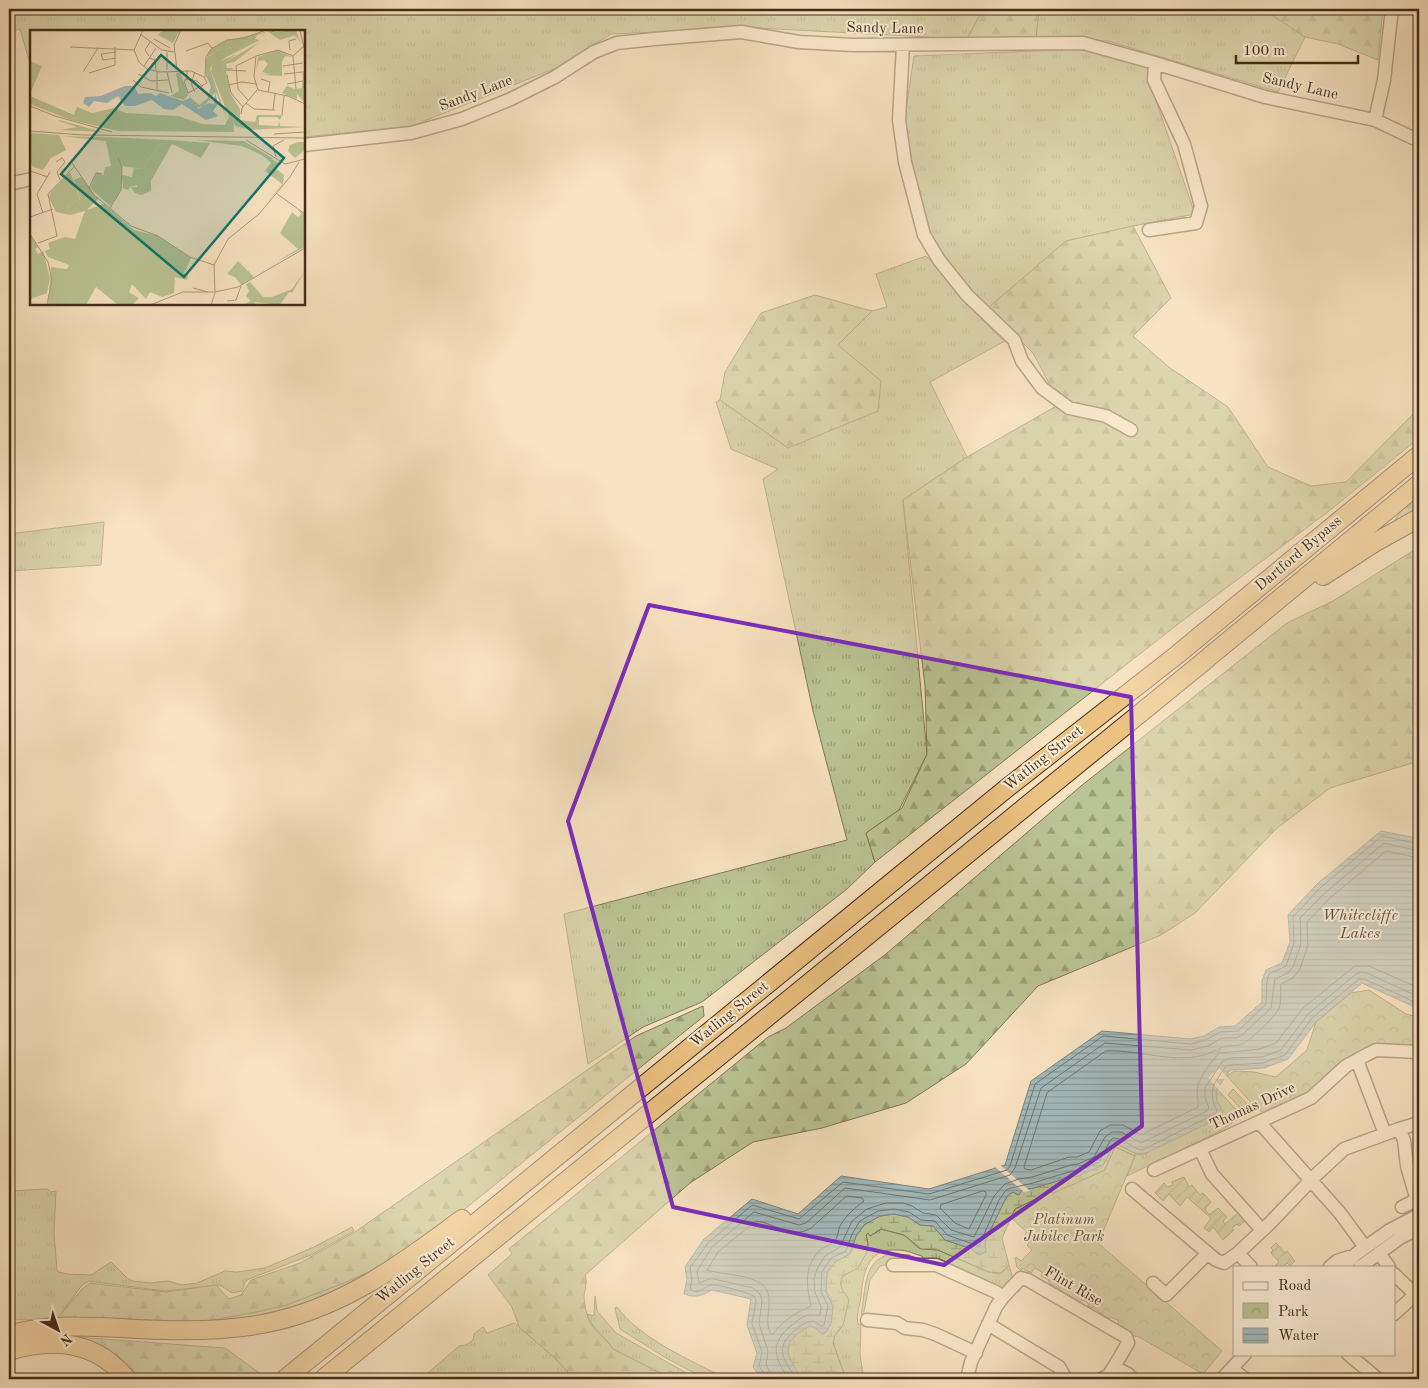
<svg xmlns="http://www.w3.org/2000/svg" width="1428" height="1388" viewBox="0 0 1428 1388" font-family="'Old Standard TT',serif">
	<defs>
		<pattern id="grass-tufts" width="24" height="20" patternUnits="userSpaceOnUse" patternTransform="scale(1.25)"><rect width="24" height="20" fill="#bbc495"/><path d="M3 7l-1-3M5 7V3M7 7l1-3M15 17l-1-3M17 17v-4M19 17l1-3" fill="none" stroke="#9a9f79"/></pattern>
		<pattern id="forest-firs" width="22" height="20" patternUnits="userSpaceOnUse" patternTransform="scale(1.25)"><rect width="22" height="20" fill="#bbc495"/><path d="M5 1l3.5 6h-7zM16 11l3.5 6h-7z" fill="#9a9f79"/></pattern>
		<pattern id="wetland-marsh" width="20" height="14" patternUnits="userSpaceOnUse" patternTransform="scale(1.25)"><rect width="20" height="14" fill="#bbc495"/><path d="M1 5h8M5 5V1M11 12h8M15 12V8" fill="none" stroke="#9a9f79"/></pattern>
		<pattern id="park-crowns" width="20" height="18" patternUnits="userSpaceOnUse" patternTransform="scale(1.25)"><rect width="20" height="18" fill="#bbc495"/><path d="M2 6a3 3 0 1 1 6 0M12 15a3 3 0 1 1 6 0" fill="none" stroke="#9a9f79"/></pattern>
		<pattern id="garden-furrows" width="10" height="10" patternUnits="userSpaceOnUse" patternTransform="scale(1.25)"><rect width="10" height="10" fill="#bbc495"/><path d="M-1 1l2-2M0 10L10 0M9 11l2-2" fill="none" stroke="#9a9f79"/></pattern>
		<pattern id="water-rules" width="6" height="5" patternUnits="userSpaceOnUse" patternTransform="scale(1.25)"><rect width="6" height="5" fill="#a3bbbe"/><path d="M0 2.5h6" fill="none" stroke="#869899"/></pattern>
	</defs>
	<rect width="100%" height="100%" fill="#f8e3c2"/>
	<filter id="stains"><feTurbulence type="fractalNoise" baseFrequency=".004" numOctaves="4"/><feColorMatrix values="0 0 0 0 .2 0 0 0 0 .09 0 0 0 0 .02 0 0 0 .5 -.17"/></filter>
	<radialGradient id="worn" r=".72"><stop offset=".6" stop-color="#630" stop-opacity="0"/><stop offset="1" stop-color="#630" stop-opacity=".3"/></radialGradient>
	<path fill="url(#grass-tufts)" stroke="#807856" d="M9,9H983L967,39L757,28L611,34L556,68L412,126L304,137V31H31V67L20,29L9,33Z
		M1039,9H1263L1305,37L1278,92L1108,41L1036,37Z
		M1081,49L1147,67L1153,92L1195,214L1133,226L1066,241L988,308L955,271L930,234L912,165L905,116L914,56Z
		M926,256L1005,341L930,382L967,457L903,500L927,754L899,810L866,833L875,862L847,889L702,1002L643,1027L588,1064L564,914L847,840L813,711L763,479L778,469L731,449L716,402L720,400L788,448L881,381L837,345L872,311L887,307L876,274Z
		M104,522L101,565L9,571V534Z
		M1217,1089L1242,1116L1222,1130L1127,1176L1136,1154L1141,1155L1147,1153L1217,1101L1216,1093Z
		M1233,1089L1249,1106L1244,1112L1228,1095Z
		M47,1189L51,1192L56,1191L54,1233L57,1270L58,1272L68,1274L91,1275L111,1262L127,1278L133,1281L149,1283L168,1281L182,1285L197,1283L225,1271L237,1272L265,1268L314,1247L352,1227L354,1231L311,1255L249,1279L245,1282L242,1291L232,1293L220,1285L165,1291L89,1281L82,1285L57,1319L9,1320V1191Z
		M881,1229L904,1235L919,1248L938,1250L989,1272L999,1274L1003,1272L1009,1265L1013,1279L1003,1291L998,1286L940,1259H923L922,1256C914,1254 907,1250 899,1250C868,1247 863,1272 861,1297C860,1306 856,1314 858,1324H861L860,1355L864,1379H846L833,1343L835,1335L841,1328L848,1299L841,1289V1279C845,1273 852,1272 857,1268C861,1265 861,1261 863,1257C868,1249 869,1245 866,1235L868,1233L870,1236Z
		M891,1254L909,1255L917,1259L880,1266L870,1280L863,1317L861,1314C866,1291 862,1260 891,1254Z
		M395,1263L279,1317L185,1325L256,1312L286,1305L349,1281L381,1266Z
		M595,1296L597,1311L616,1333L697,1379H685L670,1371L667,1377L613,1349C605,1336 592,1329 587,1314L594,1316Z
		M617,1307C640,1339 692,1361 727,1379H701L702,1377L666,1358L620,1329L615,1308Z
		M514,1323L556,1359L574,1379H421L459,1346L466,1345L473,1340L474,1334L483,1327L487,1333Z"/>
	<path fill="url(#forest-firs)" stroke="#807856" d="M983,9H1039L1036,37L967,39Z
		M1263,9H1383L1378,60L1338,44L1305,37Z
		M1133,226L1171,298L1133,336L1170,368L1228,407L1268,467L1311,486L1346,482L1419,408V438L1329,511L1178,624L875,862L866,833L902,808L927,754L925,686L903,500L967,457L1060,404L1033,353L988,308L1066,241Z
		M815,295L872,311L838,345L881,381L878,411L788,448L720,400L725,372L761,313Z
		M1419,494V509L1394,521L1405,506Z
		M1419,547V761L1330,788L1276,829L1195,913L1161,935L1038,986L966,1064L906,1103L822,1128L753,1142L690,1183L585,1275C588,1283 584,1290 584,1298C585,1305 586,1312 588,1318C592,1330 606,1338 613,1349L672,1379H574L556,1359L519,1327L512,1307L488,1275L512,1254L509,1249L768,1037L786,1028L886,954L1081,786L1287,623L1333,601Z
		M703,1006L704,1016L440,1229L381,1266L349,1281L286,1305L256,1312L185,1325L56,1320L82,1289L90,1283L166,1292L216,1285L229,1299L241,1295L251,1280L300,1263L355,1232L636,1036Z
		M77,1337L225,1348L265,1377L262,1379H136L109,1350Z"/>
	<path fill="url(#wetland-marsh)" stroke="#807856" d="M1115,1143L1136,1154L1135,1156L1115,1147L1105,1170L1054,1194L1051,1192L1015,1209L1002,1238L1009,1265L1001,1273L989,1272L938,1250L921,1249L904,1235L881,1229L870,1236L868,1233L866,1235L868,1244L867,1252L858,1268L843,1276C837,1286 844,1291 849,1300L843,1325L835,1335L833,1343L846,1379H785L792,1271L813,1325L822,1334L826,1332L831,1323L833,1306L826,1291L827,1273L835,1262L850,1254L856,1236L864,1225L880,1216L894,1214L908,1217L920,1225L933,1226L945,1240L972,1249L977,1254C991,1237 995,1213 1009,1194L1013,1192L1018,1195L1021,1190L1034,1188L1074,1176H1077L1103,1165Z"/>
	<path fill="url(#park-crowns)" stroke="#807856" d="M1369,990L1406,1014L1419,1017V1045H1375L1310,1093L1270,1110L1267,1114L1257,1109L1227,1076L1234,1071L1254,1072L1276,1077L1307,1050L1316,1022L1351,993Z
		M1115,1147L1135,1156L1098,1243L1222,1351L1203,1374L1139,1337L1134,1336L1117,1327L1119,1321L1111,1317L1109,1319L1094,1308L1088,1306V1303L1082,1300L1080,1302L1049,1283V1280L1041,1276L1043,1273L1035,1268L1031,1273L1022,1268L1021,1271L1017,1267L1015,1259L1016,1257L1021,1261L1032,1250L1027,1245L1029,1243L1023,1238L1027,1232L1011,1218L1015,1209L1051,1192L1054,1193L1105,1170Z"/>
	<path fill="url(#garden-furrows)" stroke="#807856" d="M1184,1177L1189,1187L1192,1185L1200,1195L1203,1193L1211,1202L1205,1209L1209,1215L1218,1208L1227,1217L1223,1221L1225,1224L1238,1213L1245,1221L1239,1226L1237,1224L1232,1228L1234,1230L1223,1240L1213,1227L1209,1232L1204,1228L1211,1218L1187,1197L1180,1206L1169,1194L1163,1201L1155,1193L1164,1183L1167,1187L1173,1185L1172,1182Z
		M1276,1243L1285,1253L1287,1251L1295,1261L1290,1266L1287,1263L1283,1267H1274L1279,1262L1271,1253L1273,1250L1271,1248Z"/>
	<path fill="url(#water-rules)" stroke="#7d827c" d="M1381,831L1416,838L1419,842V1009L1362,983L1316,1022L1288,1059L1264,1068L1230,1070L1216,1091L1217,1101L1223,1112L1219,1118L1144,1154H1137L1115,1143L1103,1165L1079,1176H1074L1034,1188L1022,1190L1019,1195L1013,1192L1007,1196L1004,1202L987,1237L985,1244L986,1252L979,1255L972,1249L945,1240L933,1226L920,1225L908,1217L894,1214L880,1216L864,1225L856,1236L850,1254L835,1262L827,1273L826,1291L833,1306L831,1323L826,1332L822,1334L814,1327L810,1326C778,1343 786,1355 803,1379H764L761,1378L753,1367L757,1353L747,1325L751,1299L712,1290C701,1296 696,1298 684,1294L687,1279L685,1267L704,1239L752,1199L798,1214L841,1176L929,1189L1005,1165L1031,1081L1102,1031L1190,1039L1204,1036L1219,1027L1235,1026L1262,1002V981L1266,970L1282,963L1290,942L1288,915L1317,884Z"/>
	<path fill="#f8e3c2" d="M1219,1068L1228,1078L1225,1081L1224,1079H1215L1221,1087L1219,1090L1208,1078Z
		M999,1164L1030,1191L1024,1192L994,1166Z"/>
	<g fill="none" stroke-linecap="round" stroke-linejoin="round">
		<path stroke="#74746b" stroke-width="1" d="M1419,858L1386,851L1330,898L1307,922L1308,945L1300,969L1293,978L1281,984C1280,992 1282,1001 1279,1008C1276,1016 1251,1040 1242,1044C1235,1047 1227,1044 1220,1048L1219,1051L1222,1053L1260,1049L1276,1043L1303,1008L1355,966H1369L1419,988
			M1106,1051C1142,1049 1183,1068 1216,1050L1219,1053C1211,1063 1198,1077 1197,1091C1197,1097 1199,1102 1198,1107L1141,1135L1123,1125H1110L1100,1131L1089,1152L1077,1157H1069L1031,1170L1025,1169L1024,1167L1047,1093Z
			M983,1191L986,1192V1195L969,1229L955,1223L940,1208L941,1205Z
			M847,1196L862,1198L864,1201C854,1209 847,1214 840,1226C838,1230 838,1237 835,1241C831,1245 823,1247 819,1251C803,1268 807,1287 811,1306C796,1313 783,1320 773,1334L770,1333C765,1319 770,1312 769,1298C768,1273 724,1276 707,1270L718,1252L756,1221C774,1223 793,1240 811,1228Z
			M765,1379V1375L759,1366L762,1352L752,1324L756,1300L754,1296C749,1293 717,1284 711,1285C703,1287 699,1296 690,1289L692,1279L690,1268L708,1243L752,1205L799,1219L843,1182L929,1194L1007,1170L1010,1166L1035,1084L1103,1036L1191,1044L1206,1040L1220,1032L1238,1031L1266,1004L1267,982L1269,974L1286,966L1294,943L1293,917L1320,888L1382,836L1419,844
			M772,1379L771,1374L766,1365L768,1351L759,1324L762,1301L760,1294L753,1288L714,1279H709L699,1283L697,1271L712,1247L754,1212L799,1225L806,1223L845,1188L930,1200L1010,1175L1015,1168L1041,1088L1105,1043L1191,1050L1208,1046L1222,1038H1236L1242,1035L1271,1008L1275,979L1288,973L1293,967L1301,944L1300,918L1325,893L1384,843L1419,851
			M789,1379C774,1358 769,1343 792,1325C796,1322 800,1318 805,1316C810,1314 816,1316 820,1315L821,1307L815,1292L814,1279L817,1269L825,1256L840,1247L852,1221L867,1209L886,1203H903L912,1206L923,1213L936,1215L951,1230L974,1237L994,1196L1005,1184L1019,1179L1032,1177L1071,1165L1078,1164L1094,1157L1105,1137L1112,1132H1121L1141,1143L1207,1111L1209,1108L1205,1097V1088L1222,1062L1229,1058L1262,1057L1281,1050L1308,1014L1356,974L1362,972L1367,973L1419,997
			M797,1379C784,1361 773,1348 795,1330C800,1326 805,1322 813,1321L821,1326L824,1325L828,1306L821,1292L822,1272L831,1258L846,1251L852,1234L860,1221L878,1211L894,1209L909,1212L921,1220L935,1221L947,1235L979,1246L999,1200L1006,1190L1011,1188L1033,1183L1072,1171H1079L1099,1162L1110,1141L1113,1138C1124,1138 1132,1149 1142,1150L1215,1114L1217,1111C1207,1090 1214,1084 1226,1066L1230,1065L1263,1063L1285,1055L1312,1018L1359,979H1364L1419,1004"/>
		<defs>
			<path id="minor" d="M903,45L899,120L905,162L924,235L939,260L967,295L1014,340L1022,361L1042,388L1069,408L1106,416L1131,430
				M1375,120L1384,80L1392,9
				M304,145L411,133L462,119L511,99L555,77L594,52L617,43L654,39L741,32L799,42L853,45L1083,43L1155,63L1265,97L1375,120L1413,138
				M9,184L31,179
				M1149,230L1196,223L1201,206L1184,144L1154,80L1155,63
				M1357,1060L1385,1134
				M1259,1122L1340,1213L1365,1247
				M1399,1129L1404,1140L1407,1166L1416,1197L1414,1201L1402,1207
				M1200,1149L1212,1174L1262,1230
				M1154,1170L1311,1098L1346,1066L1368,1054L1376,1050L1419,1052
				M1132,1189L1216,1260L1224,1263L1238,1253L1251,1267
				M1238,1253L1269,1224L1315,1176L1344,1149L1399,1129L1419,1123
				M1379,1253L1389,1267
				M893,1265H936L996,1292L1003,1297
				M1330,1267L1337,1261L1349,1257
				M1343,1267L1356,1254L1390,1230L1419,1215
				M1360,1267L1400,1238L1419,1228
				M1394,1274L1419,1298
				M1153,1283L1166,1295L1208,1253
				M1394,1314L1416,1294
				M867,1320L897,1323L905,1328L923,1330L935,1334L976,1353
				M988,1324L1059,1367L1066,1379
				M1348,1354L1378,1379
				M1232,1369L1245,1379
				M967,1379L971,1362L996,1307L1003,1297L1021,1278L1028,1280L1126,1337L1128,1343L1114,1367
				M1101,1379L1108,1376L1114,1367L1128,1374L1133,1379
				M1222,1379L1245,1354"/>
			<path id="highway" d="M1323,576L1374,543L1419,518
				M1210,656L1419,484
				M9,1335C58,1320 113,1329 164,1330C197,1331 230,1330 262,1324C339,1310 401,1265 462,1219
				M9,1351C54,1337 96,1341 127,1379
				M285,1379L1007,788L1178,654L1419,455
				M323,1379L1208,658"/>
		</defs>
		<use href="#minor" stroke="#715a42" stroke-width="15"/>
		<use href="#highway" stroke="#442c18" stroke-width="20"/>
		<use href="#minor" stroke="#faedd7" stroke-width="12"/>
		<use href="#highway" stroke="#ecc281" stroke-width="18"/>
	</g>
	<path d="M0 0H1428V1388H0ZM649,605L1131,697L1142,1126L944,1265L673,1207L568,821Z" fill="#f8e3c2" fill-opacity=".55" fill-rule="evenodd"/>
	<path fill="none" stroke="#7b2cbf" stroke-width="4" stroke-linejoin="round" d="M649,605L1131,697L1142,1126L944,1265L673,1207L568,821Z"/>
	<g text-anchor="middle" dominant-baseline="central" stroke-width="4" stroke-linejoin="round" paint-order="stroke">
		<g font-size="15" fill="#442c18" stroke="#faedd7">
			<text transform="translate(885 29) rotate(1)">Sandy Lane</text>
			<text transform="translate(1300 87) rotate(13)">Sandy Lane</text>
			<text transform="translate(476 94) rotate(-21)">Sandy Lane</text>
			<text transform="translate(1299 554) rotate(-40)">Dartford Bypass</text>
			<text transform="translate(1044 759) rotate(-38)">Watling Street</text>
			<text transform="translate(730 1015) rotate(-39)">Watling Street</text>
			<text transform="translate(1253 1107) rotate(-25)">Thomas Drive</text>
			<text transform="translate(416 1271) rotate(-39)">Watling Street</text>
			<text transform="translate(1073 1287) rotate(30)">Flint Rise</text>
		</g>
		<g font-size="15" font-style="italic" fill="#625237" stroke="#faedd7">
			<text x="1064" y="1220">Platinum<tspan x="1064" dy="17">Jubilee Park</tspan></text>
		</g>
		<g font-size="16" font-style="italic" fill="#5c5042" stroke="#faedd7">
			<text x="1360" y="916">Whitecliffe<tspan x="1360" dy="18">Lakes</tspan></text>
		</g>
	</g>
	<g transform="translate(30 30)">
		<rect width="275" height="275" fill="#f8e3c2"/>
		<path d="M235,2L233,7L234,3L227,5L225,9L230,10L196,27L221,12L198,18L192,26L190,18L179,26L185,30L180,39L198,92L186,62L174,76L167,78L158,65L169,75L178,68L181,55L176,47V31L180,20L194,11ZM230,12L204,32L196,34L197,38H205L196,41L200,63L210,79V90L225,92L227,85H252L250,90L247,87H229V95L248,96L249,91L250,96L275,97L221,100L205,96L192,34ZM248,20L262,27L255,26L252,31V46L232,45L240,44L232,42L238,34L234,30L229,31L226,41L228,27ZM0,31L12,36L0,64ZM273,41H275V73L267,64V69L252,63L257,56L265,59L272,58ZM141,110L180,113L171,128L142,114L121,151V161L118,152L100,157L98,160L93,158L92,145L102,147L104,138L112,139L129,115ZM212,116H217L225,119L253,136L248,134L245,138L254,145L253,154L233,177L252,154L235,141L241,133L234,126ZM67,142L80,149H91V160L80,176L60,158ZM51,147L68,169L57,180L74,174L104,200L128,206L161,228L154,243L158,244L157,250L145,247L144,263L132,267L120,262L116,269L102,254L99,262L109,268L102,275H88L66,257L56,275H18L21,237L37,239L39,235L18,227L15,221L20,219L18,213L35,207L45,209L55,181L40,185L37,175L50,169L44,150ZM267,179L275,185V217L245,233L268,219L250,203L262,182L268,187L271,184ZM208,231L224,247L211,255L205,247L197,244ZM275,241L262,263L259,262L250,275L224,272L226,275H213L221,271L216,266L219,261L216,254L220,252L233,267H242L262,259Z" fill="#bbc495"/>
		<path d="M248,0L244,2L266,0L270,12L265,5L250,10L237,1ZM222,11L189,32L207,24L192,34L203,78L204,102L88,101L41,90L0,74V66L44,85L47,77L62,83L84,78L96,83L148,86L172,94L195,95L199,87L181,41L184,29L179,27L190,18L192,25L198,18ZM29,91V90L72,102L30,100L47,97ZM0,103L29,105L36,120L21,128L13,140L4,137L0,133ZM31,106L98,108L141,110L129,115L112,139L92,136L91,149H80L73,146L75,137L81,136L76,111ZM166,110L214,111L244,129L239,130L219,117ZM268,112H275V120L265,128L258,121L260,115ZM40,142L50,169L37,175L40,185L26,182L19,168L20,163ZM108,148L119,151L121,161L111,165L105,163L101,157H107Z" fill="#bbc495"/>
		<path d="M133,0H150L143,13L128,5ZM150,42L158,65L154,70L140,66L149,61L146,43ZM0,205L8,217L5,219L8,224L13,221L20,248L17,263L0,269Z" fill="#bbc495"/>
		<path d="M95,56H104L108,64L120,63L126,66L130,63L153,71L160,68L168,79L179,73L184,74L185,62L188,74L183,81L188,86L176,90L152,74L143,80L134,79L122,70L105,76H95L88,66L77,73L64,71L59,77L53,73L55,67L71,66Z" fill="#a3bbbe"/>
		<path fill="none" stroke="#a3bbbe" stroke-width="2.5" d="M179,47L184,62"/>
		<path fill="none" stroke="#b09a7e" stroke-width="1" d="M270,0L275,22M110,4L132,20L144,22M124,9L140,18M274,16L263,26L248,20L226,26L224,47L228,60L258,66L275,74M40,17L104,20M104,20L109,32L117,39L130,42L161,41L174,47L177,53L158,63L154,51L157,49M104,20L113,0M260,20L259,11L266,9M156,21L178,13L182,18M137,22V40M119,26L115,20L120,12M263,26L266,59M86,28L73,30L71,24L86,22M120,28L125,30L126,40M114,36L126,18M253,36L273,33M147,40L144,15L151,0M157,40V49L167,51L173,57M197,40L216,41M127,41V60M53,42L68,18M137,42L142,63M59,43L85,35V17M108,44L121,51L138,50M254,44L273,42M197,45L201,63L213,77M175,47L176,27L181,19L197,10L214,8L236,0M231,49L240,52L238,62M103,50L111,57L139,63M257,54L273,51M198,55L212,52L227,54M165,62L161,53L165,42M218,70L208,59L206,36L226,26M216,73L224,79L245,80M0,76L25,86M243,80L245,64M211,84L212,78L227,60M252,85L254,66M25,86L82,102M0,101L53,105L275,108M244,104L275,102M216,110L255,134L275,129M246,127L243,116L254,110M26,132L32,128L35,132L27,142L30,150M42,133L64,165L101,196L128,206L160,227L184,235M0,141L18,147M260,147L269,132M59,158L66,143L72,144M246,163L275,184M80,178L91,160L92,138L88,128M13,183L7,164L20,142M0,187L23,179M0,204L18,232L22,250L17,275M8,213L27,206L18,164L44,137M163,258L178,262M197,271L206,270L211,256M120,275L153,262H185L208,257L275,218M181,275L185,263L184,235L198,209L229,184L260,147"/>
		<path fill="#0f766e" fill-opacity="0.15" stroke="#0f766e" stroke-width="2.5" d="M131,25L254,128L154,247L31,144Z"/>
		<rect width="275" height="275" fill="none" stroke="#442c18" stroke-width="2.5"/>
	</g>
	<rect width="1428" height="1388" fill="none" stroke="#f8e3c2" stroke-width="30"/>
	<rect x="10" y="10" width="1408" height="1368" fill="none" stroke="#442c18" stroke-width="2.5"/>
	<rect x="15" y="15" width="1398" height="1358" fill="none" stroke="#442c18"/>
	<rect x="1233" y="1266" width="162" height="90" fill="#faedd7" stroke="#b1a08b"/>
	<rect x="1243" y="1282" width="25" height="8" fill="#faedd7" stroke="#b1a08b"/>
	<text x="1278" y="1290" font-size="15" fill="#442c18">Road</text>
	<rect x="1243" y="1303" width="25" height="15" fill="url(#park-crowns)" stroke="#b1a08b"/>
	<text x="1278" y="1316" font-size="15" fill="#442c18">Park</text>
	<rect x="1243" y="1328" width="25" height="15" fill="url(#water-rules)" stroke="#b1a08b"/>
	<text x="1278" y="1340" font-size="15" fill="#442c18">Water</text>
	<g transform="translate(58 1330) rotate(140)" stroke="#faedd7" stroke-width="4" paint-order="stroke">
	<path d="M0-4L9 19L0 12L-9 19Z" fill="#442c18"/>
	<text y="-8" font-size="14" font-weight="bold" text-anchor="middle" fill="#442c18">N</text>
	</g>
	<path d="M1236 55v8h122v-8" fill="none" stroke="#442c18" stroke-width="2.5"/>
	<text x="1243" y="55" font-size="15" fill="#442c18" stroke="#faedd7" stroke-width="4" paint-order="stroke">100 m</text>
	<rect width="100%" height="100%" filter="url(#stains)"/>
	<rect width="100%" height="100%" fill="url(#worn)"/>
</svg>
